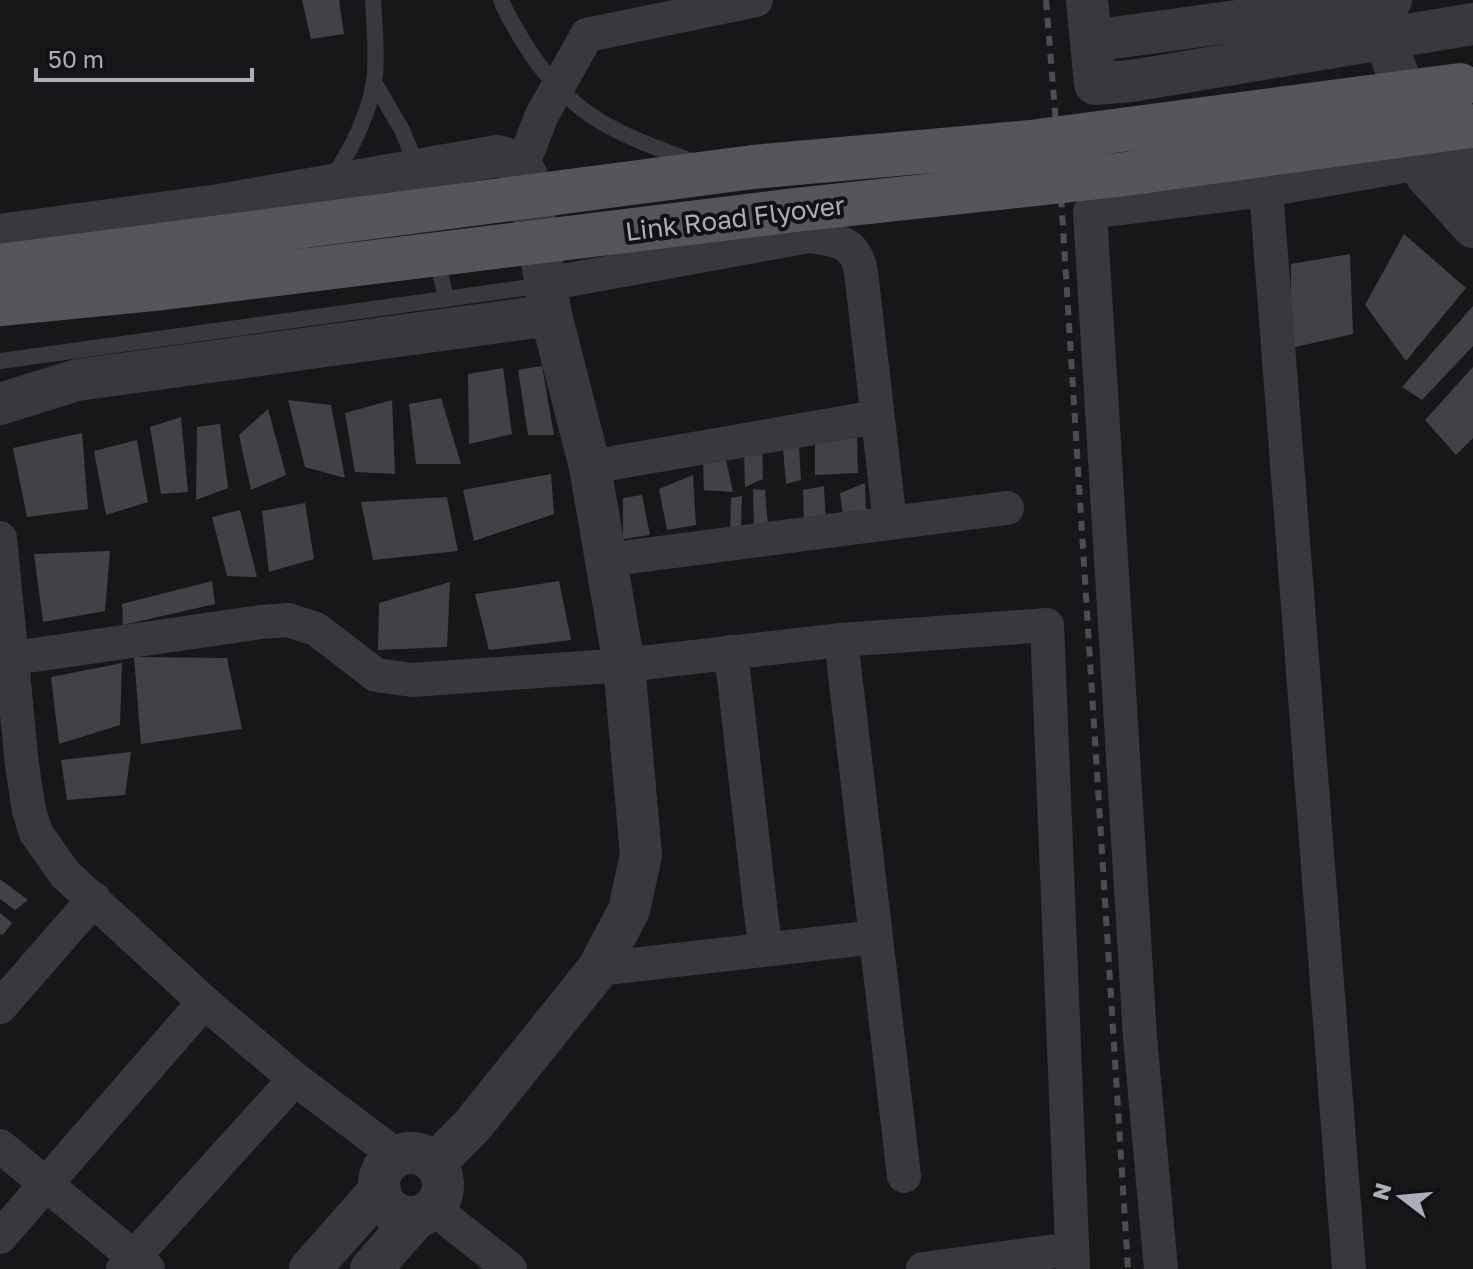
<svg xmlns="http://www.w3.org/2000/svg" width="1473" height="1269" viewBox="0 0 1473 1269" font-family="'Golos Text',sans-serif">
	<rect width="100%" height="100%" fill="#171719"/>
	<path fill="#414246" d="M302,0H339L344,34L311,39Z
		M1404,234L1466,288L1406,361L1365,305Z
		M1350,254L1353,334L1291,348V264Z
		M1473,306V346L1422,400L1402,387Z
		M542,366L554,435H528L518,370Z
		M1473,367V438L1456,455L1425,420Z
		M503,368L512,434L469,444L468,374Z
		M441,398L461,464H416L409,404Z
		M288,400L331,405L345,478L305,467Z
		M392,400L395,474L355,472L345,413Z
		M268,409L286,475L251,490L239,435Z
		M181,417L188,492L161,494L150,427Z
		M220,424L228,488L196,500L197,427Z
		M82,433L88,509L27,517L13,448Z
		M857,434L858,473L815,475V445Z
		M137,440L148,502L106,515L94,451Z
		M762,446L763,479L745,487L744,452Z
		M799,447L801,480L786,484L783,449Z
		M725,455L733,492L704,490L703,462Z
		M551,474L554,514L474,541L463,490Z
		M693,475L696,525L667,530L659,489Z
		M865,483L866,514L844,522L840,493Z
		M824,486L826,523L804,522L803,490Z
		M753,489L765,490L768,526L754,530Z
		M642,495L650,535L623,539V498Z
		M742,496L741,528L730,532L731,498Z
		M447,497L458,551L373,560L361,502Z
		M305,503L314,559L269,572L262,511Z
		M240,510L257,577L227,576L212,517Z
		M110,551L105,611L43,622L34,554Z
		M212,581L215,604L123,625L122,604Z
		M559,581L571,640L489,650L475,594Z
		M450,582L447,647L378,650L379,603Z
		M134,657L227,658L242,729L141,744Z
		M122,663L120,725L59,744L51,677Z
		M131,752L125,795L67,800L61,760Z
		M0,879L28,900L15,910L0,899Z
		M0,913L12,923L3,935L0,934Z"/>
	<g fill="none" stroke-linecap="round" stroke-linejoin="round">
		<path stroke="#38393e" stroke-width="16" d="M374,82L402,130L418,169
			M331,179C350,153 369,114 374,82C378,56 374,26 373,0
			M436,254L446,299
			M0,361L545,285"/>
		<path stroke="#38393e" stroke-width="34" d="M522,166L542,115L587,35L756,0
			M546,284L809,236C837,240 856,241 861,272L890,523L1007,508
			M590,467L877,417
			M0,538L22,765L29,811L36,833L65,874L204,1002L295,1079L397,1156
			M606,560L890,523
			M841,640L904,1176
			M731,652L765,948
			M14,658L261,622L288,620L316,629L376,675L412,680L624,665L841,640L1047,625L1073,1269
			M598,969L876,937
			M0,1007L94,899
			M0,1146L148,1269
			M434,1209L510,1269
			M0,1237L204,1002
			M123,1269L295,1079
			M923,1269L1071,1249
			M1161,1269L1140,1037L1090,212L1266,190
			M1349,1269L1266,190L1473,154"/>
		<path stroke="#38393e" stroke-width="42" d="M1087,0L1095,84L1131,81L1473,24
			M1375,12L1418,129L1473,189
			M1091,41L1391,0
			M1426,175L1473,227
			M0,235L219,205L497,156C511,159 520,163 527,176L551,315L590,467L624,665L641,855L629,910L598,969L472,1126L435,1163
			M0,404L77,380L551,315
			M379 1185a32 32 0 1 1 64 0a32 32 0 1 1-64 0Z
			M310,1269L380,1190
			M371,1269L416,1218"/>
		<path stroke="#4b4d52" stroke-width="6" stroke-dasharray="10 8" stroke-linecap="butt" d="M1046,0L1058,148L1128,1269"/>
		<path stroke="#38393e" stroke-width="16" d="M501,0C508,18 518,33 528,49C572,118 621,135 694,162"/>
		<path stroke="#54565c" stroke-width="44" d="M0,266L753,167L1031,142L1460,85
			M0,304L163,288L795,210L1118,175L1470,126"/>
	</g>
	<g text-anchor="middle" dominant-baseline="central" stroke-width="8" stroke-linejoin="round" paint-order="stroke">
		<g font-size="26" fill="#aaaeb8" stroke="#121214">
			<text transform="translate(735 218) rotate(-7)">Link Road Flyover</text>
		</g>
	</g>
	<g transform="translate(1401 1197) rotate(286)" stroke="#121214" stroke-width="6" paint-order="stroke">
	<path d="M0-6L14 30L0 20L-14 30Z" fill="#aaaeb8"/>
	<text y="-12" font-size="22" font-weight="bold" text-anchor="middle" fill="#aaaeb8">N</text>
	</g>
	<path d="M36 68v12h216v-12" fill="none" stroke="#aaaeb8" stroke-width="4"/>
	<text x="48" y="68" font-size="24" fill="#aaaeb8" stroke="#121214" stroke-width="6" paint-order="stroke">50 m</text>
</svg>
